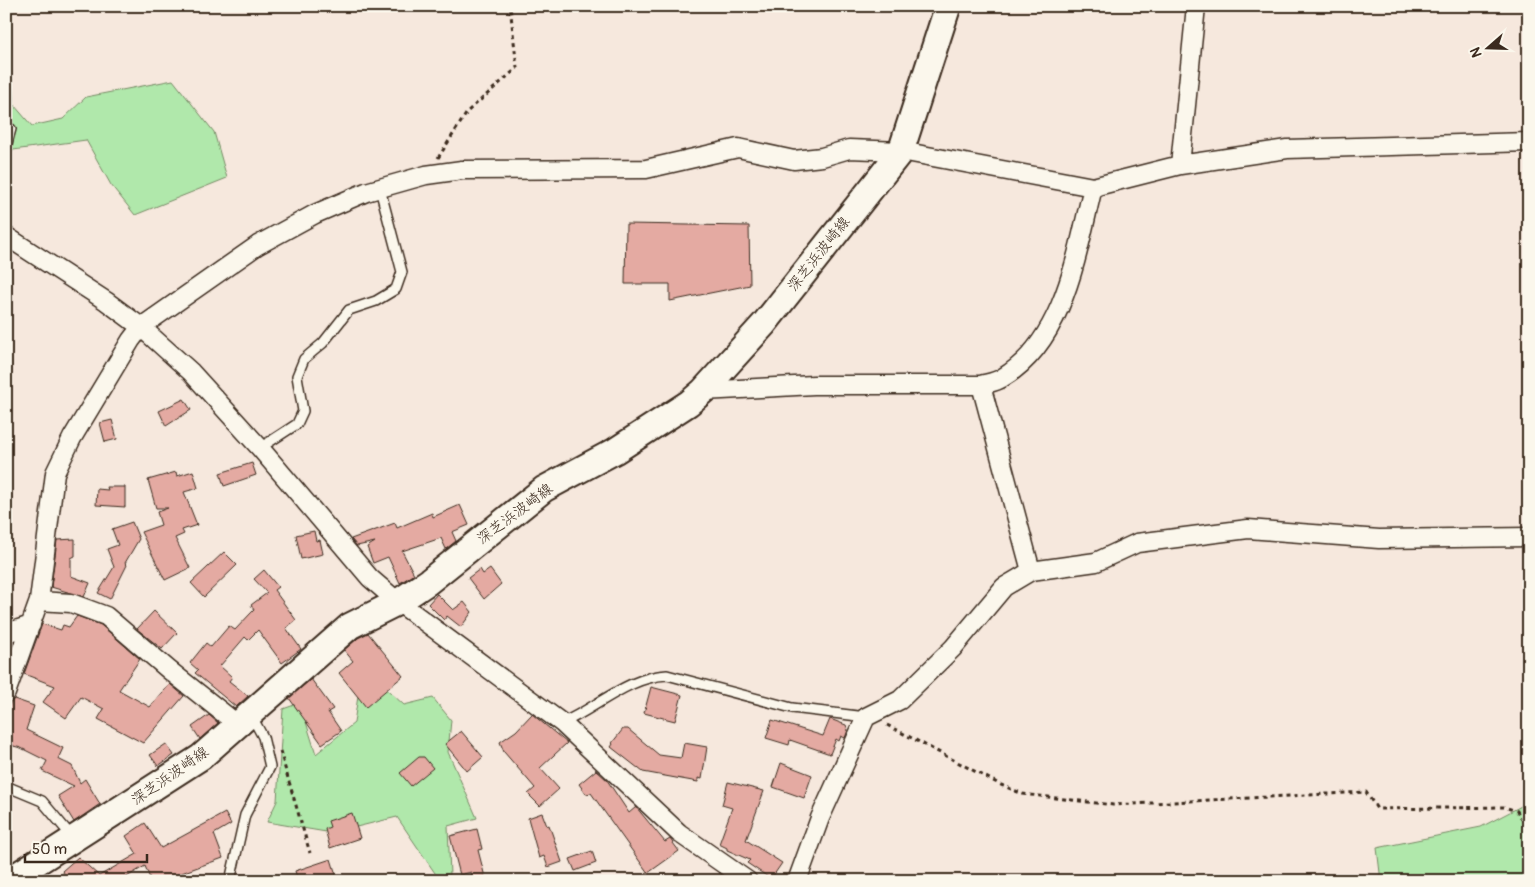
<svg xmlns="http://www.w3.org/2000/svg" width="1535" height="887" viewBox="0 0 1535 887" font-family="Pangolin,'Klee One',sans-serif">
	<rect width="100%" height="100%" fill="#f6e8dd"/>
	<filter id="ink" filterUnits="userSpaceOnUse"><feTurbulence type="fractalNoise" baseFrequency=".02" numOctaves="2"/><feDisplacementMap in="SourceGraphic" scale="10" xChannelSelector="R" yChannelSelector="G"/><feConvolveMatrix kernelMatrix="1 2 1 2 8 2 1 2 1" color-interpolation-filters="sRGB"/></filter>
	<g filter="url(#ink)">
		<path fill="#b0e8ab" stroke="#768964" d="M6,6H9L8,33L14,105L32,126L63,119L86,97L173,80L214,132L227,178L135,215L111,185L86,140L6,151Z
			M379,682L404,705L433,698L451,720L448,752L477,818L448,826L450,875L439,879L397,817L332,833L267,822L277,801L283,709L300,703L316,754L354,723L359,689Z
			M1529,802V881H1381L1377,848L1481,827Z"/>
		<path fill="#e4aaa2" stroke="#3b2a1e" d="M626,224L749,226L750,285L670,301V284H625Z
			M184,399L191,410L166,426L159,411Z
			M112,420L117,439L105,442L100,423Z
			M252,463L256,475L224,486L220,473Z
			M193,471L198,488L184,492L197,525L182,530L184,534L175,538L190,568L165,580L141,532L161,525L157,512L168,508H156L148,480L176,472L177,476Z
			M107,487H125V507L96,505L97,489L108,490Z
			M460,505L469,525L452,532L456,541L446,549L441,538L402,551L414,574L400,583L388,557L373,563L367,547L375,542L357,546L351,539L395,523L397,528L432,513L433,517Z
			M132,522L139,539L125,563L127,565L110,599L98,593L114,567L107,549L118,545L112,529Z
			M314,531L316,541L320,540L323,554L301,559L296,535Z
			M75,539V556L71,558V576L90,583L84,597L51,587L57,540Z
			M224,552L237,565L204,597L191,583Z
			M480,569L483,574L490,569L501,584L484,599L468,578Z
			M264,570L278,587L274,590L296,620L286,628L301,649L282,663L258,630L248,640L245,637L220,666L232,677L229,681L248,696L236,707L195,673L198,670L190,663L206,643L211,647L229,626L235,630L251,613L254,610L251,605L267,593L254,579Z
			M437,594L453,610L464,602L472,612L461,627L447,616L444,620L428,604Z
			M154,611L177,633L162,649L137,629Z
			M77,616L101,625L140,659L119,690L150,707L170,684L184,696L143,743L98,719L104,709L81,697L66,718L43,702L55,686L24,674L42,624L61,630L63,625L69,627Z
			M368,633L403,676L366,707L339,673L353,661L344,650L358,638Z
			M311,679L333,709L328,712L341,731L322,744L289,698Z
			M651,687L682,695L675,721L644,713Z
			M14,699L34,706L26,730L63,748L58,759L72,766L80,783L85,779L100,804L74,822L58,796L74,786L42,771L47,761L21,748L6,744V715L11,702Z
			M532,714L567,743L540,768L559,789L540,806L528,794L535,788L504,752L500,742L516,731Z
			M209,715L218,723L200,739L192,727Z
			M830,719L846,725L848,730L845,738L841,736L839,741L836,739L830,754L790,740L789,745L766,738L772,720L823,736Z
			M623,729H628L659,755L681,758L684,743L707,747L702,779L698,778V782L643,772L611,747L613,744L612,743Z
			M461,731L483,757L467,771L445,744Z
			M166,744L174,755L158,766L150,755Z
			M419,757H424L433,768L411,786L400,773Z
			M781,763L812,775L804,798L773,787Z
			M596,770L607,780L629,813L636,807L665,842L670,839L679,851L648,873L591,793L586,794L579,784Z
			M728,782L764,791L746,840L782,863L771,879L747,863L750,860L727,850V848L719,844L732,808L722,805Z
			M225,813L231,824L214,834L223,858L176,875L178,881H151L145,866L120,881H70L62,871L78,857L99,876L137,854L126,836L145,823L161,848Z
			M352,813L360,838L330,848L325,829L330,827L328,821Z
			M542,813L547,826L549,825L562,862L548,867L544,856L539,858L528,818Z
			M477,829L482,849L478,850L486,881H472L471,872L460,875L450,836Z
			M592,851L596,863L575,871L570,859Z
			M331,859L338,881H298L295,871Z"/>
		<g fill="none" stroke-linecap="round" stroke-linejoin="round">
			<defs>
				<path id="lane" d="M6,147L11,129
					M260,448L297,424L303,411L297,376L304,359L323,343L349,310L376,301L396,289L402,272L380,189
					M562,723C597,708 627,677 667,675L792,708L866,717
					M6,786L42,801L73,838
					M230,881L245,815L270,767L263,737L251,715"/>
				<path id="street" d="M1180,165L1196,6
					M6,236L106,301L141,327L191,372L260,448L370,578L398,602L562,723L679,833L748,881
					M981,385L1031,571
					M703,391L814,385H981C988,383 996,382 1002,378C1065,341 1077,252 1093,187
					M39,601L71,603L106,616L169,670L237,724
					M6,633L31,625
					M6,693L39,601L55,473L72,438L131,340L141,327L258,245L315,214L366,192L426,175L462,170L646,169L738,148L794,160L822,157L849,149L901,151L1093,187L1180,165L1287,149L1529,142
					M797,881L820,818L866,717L900,700L953,648L1004,587L1031,571L1096,562L1137,543L1248,529L1379,539L1529,537"/>
				<path id="secondary" d="M8,881L201,757L350,626L398,602L428,582L544,489L615,451L689,403L703,391L764,324L901,151L948,6"/>
			</defs>
			<use href="#lane" stroke="#3b2a1e" stroke-width="12"/>
			<use href="#street" stroke="#3b2a1e" stroke-width="21"/>
			<use href="#secondary" stroke="#3b2a1e" stroke-width="29"/>
			<path stroke="#3b2a1e" stroke-width="3" stroke-dasharray="4 4" stroke-linecap="butt" d="M6,110L8,119
				M438,158L468,111L517,68L510,6
				M887,725L1001,785L1023,794L1113,805L1366,792L1377,809L1504,807L1517,811L1529,831
				M280,751L310,853"/>
			<use href="#lane" stroke="#fbf7ec" stroke-width="9"/>
			<use href="#street" stroke="#fbf7ec" stroke-width="18"/>
			<use href="#secondary" stroke="#fbf7ec" stroke-width="25"/>
		</g>
	</g>
	<g text-anchor="middle" dominant-baseline="central" stroke-width="4" stroke-linejoin="round" paint-order="stroke">
		<g font-size="15" fill="#3b2a1e" stroke="#fbf7ec">
			<text transform="translate(819 254) rotate(-52)">深芝浜波崎線</text>
			<text transform="translate(515 514) rotate(-37)">深芝浜波崎線</text>
			<text transform="translate(170 776) rotate(-35)">深芝浜波崎線</text>
		</g>
	</g>
	<rect width="1535" height="887" fill="none" stroke="#fbf7ec" stroke-width="25"/>
	<rect x="12" y="12" width="1510" height="862" fill="none" stroke="#3b2a1e" stroke-width="2" filter="url(#ink)"/>
	<g transform="translate(1488 48) rotate(250)" stroke="#fbf7ec" stroke-width="4" paint-order="stroke">
	<path d="M0-4L9 19L0 12L-9 19Z" fill="#3b2a1e"/>
	<text y="-8" font-size="14" font-weight="bold" text-anchor="middle" fill="#3b2a1e">N</text>
	</g>
	<path d="M25 854v8h122v-8" fill="none" stroke="#3b2a1e" stroke-width="2.5"/>
	<text x="32" y="854" font-size="15" fill="#3b2a1e" stroke="#fbf7ec" stroke-width="4" paint-order="stroke">50 m</text>
</svg>
